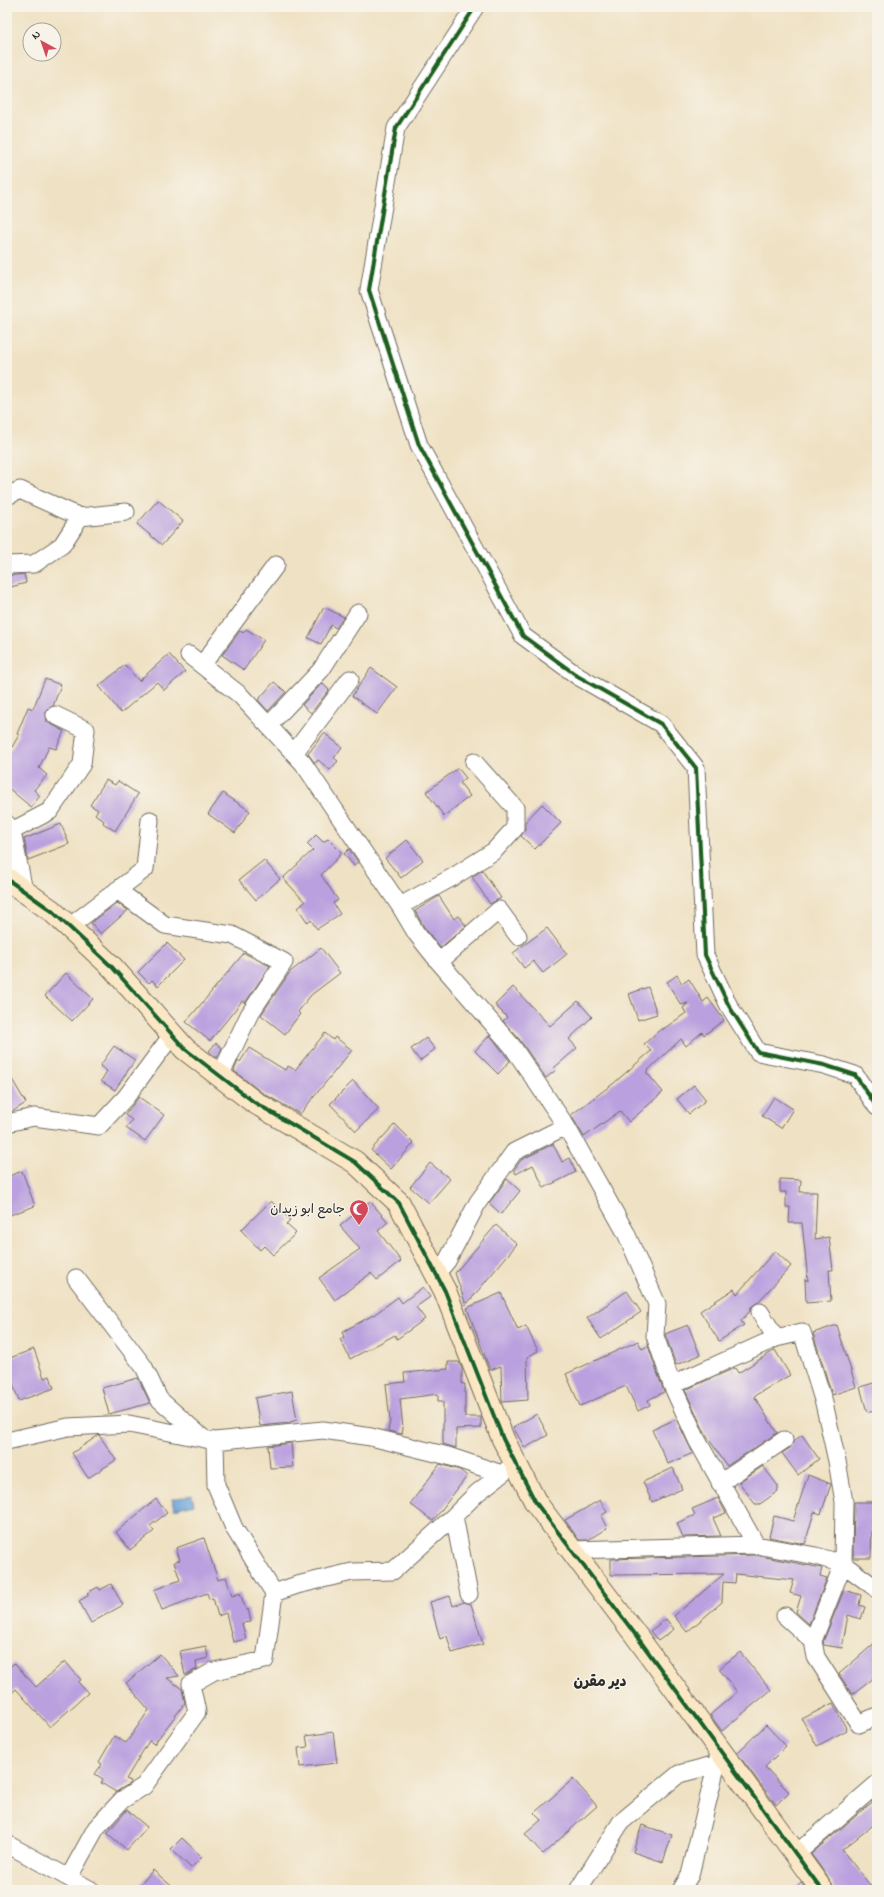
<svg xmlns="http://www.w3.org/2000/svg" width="884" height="1897" viewBox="0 0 884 1897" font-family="'Indie Flower','Playpen Sans Arabic',sans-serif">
	<rect width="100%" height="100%" fill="#f7f3e8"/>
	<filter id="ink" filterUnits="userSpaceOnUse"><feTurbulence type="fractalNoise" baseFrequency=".025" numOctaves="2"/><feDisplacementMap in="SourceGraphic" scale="8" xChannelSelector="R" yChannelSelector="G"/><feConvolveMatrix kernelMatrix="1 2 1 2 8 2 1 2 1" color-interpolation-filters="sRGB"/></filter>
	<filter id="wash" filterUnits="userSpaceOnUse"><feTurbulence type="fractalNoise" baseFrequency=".012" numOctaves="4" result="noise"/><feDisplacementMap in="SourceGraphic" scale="16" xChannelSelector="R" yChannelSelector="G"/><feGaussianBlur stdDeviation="0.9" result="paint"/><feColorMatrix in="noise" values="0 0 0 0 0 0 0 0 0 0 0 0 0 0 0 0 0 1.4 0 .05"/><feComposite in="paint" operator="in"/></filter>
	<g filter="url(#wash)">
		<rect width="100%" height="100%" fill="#efe1c3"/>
		<path fill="#6ba4da" stroke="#4b6882" d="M192,1495L194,1504L174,1509L172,1499Z"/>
		<g id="blocks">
			<path fill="#baa0df" d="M158,500L183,521L162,545L137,524Z
				M24,574L26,583L7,588V576Z
				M324,607L344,617L336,628L331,625L321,644L308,638Z
				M246,629L264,640L244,670L222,655L240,631L243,633Z
				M169,654L185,672L164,690L157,682L121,713L99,686L125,665L139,681Z
				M371,668L397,687L377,714L352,696Z
				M45,679L61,685L53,706L46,711L47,722L64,731L56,749L49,747L39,768L47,775L34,790L40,796L31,807L7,787V756L19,735L17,734L28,707L33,709Z
				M274,682L286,692L268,711L258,700Z
				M322,683L329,690L311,713L302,705Z
				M324,733L342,747L334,758L338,761L330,770L318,760L315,763L308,754Z
				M458,768L466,778L460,783L470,796L444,816L426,792Z
				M106,780L115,785L118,781L138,794L115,831L103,823L104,821L95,814L98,810L90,805Z
				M223,793L250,811L235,833L208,814Z
				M542,804L561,823L535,849L521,836L525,829V822Z
				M61,824L69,844L28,860L24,839Z
				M316,835L323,842L328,839L342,853L321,875L338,900L333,903L340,914L317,929L311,920L308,923L298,908L305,902L283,878L313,850L307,844Z
				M407,840L423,860L401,878L385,858Z
				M349,849L358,862L354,866L344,854Z
				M264,860L280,879L256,900L239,880Z
				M482,870L501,898L490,904L472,877Z
				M439,896L454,919L459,916L466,926L440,948L424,927L415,911Z
				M117,903L128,910L101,934L91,923Z
				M547,928L567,954L543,973L533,961L524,968L513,953Z
				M167,943L184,960L158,986L152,980L149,983L138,972Z
				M321,948L340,973L311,995L298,1012L300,1014L285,1034L261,1015L290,972Z
				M244,953L270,966L245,1003L242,1001L210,1041L186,1022Z
				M66,973L93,999L72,1021L45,996Z
				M677,975L682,984L689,979L703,1002L708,998L724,1020L704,1035L702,1032L686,1046L681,1039L646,1072L663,1092L629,1122L620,1111L584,1137L571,1115L614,1083L651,1051L644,1044L662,1028V1030L686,1013L683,1008L688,1003L681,1005L667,982Z
				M513,987L550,1026L578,1001L592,1017L569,1039L577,1048L554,1068L556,1070L546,1078L520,1040L503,1021L507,1017L495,1005Z
				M648,987L657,1014L638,1020L629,994Z
				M325,1033L333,1040L335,1037L352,1050L300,1114L261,1092L234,1071L238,1061L240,1062L249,1048L285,1070L288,1066L295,1070Z
				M490,1035L510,1061L498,1074L475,1051Z
				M426,1038L435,1049L420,1061L411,1049Z
				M216,1043L222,1048L217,1058L209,1051Z
				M114,1046L135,1060L115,1090L101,1081L107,1071L100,1066Z
				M7,1071L26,1103L13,1111L7,1113Z
				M353,1081L379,1109L356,1131L330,1104Z
				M694,1085L706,1100L689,1114L677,1099Z
				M139,1097L164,1115L145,1141L126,1128L132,1120L125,1115Z
				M774,1097L793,1109L781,1128L762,1116Z
				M395,1124L414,1143L391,1169L371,1150Z
				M553,1144L562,1162L570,1158L576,1172L544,1188L533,1165L516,1174L514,1170L521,1160Z
				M430,1163L450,1179L429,1203L410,1187Z
				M22,1171L35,1206L7,1216V1177Z
				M507,1179L520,1191L501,1214L489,1203Z
				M780,1179L801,1180L800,1192H817L815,1239L829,1237L833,1270H829L831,1301L806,1303L805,1279L808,1281L802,1223H789L790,1207H786V1192H780Z
				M271,1201L290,1220L286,1224L296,1233L273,1255L264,1246L260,1250L241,1230Z
				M370,1201L388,1222L378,1231L401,1261L377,1280L371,1273L335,1300L319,1278L360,1249L340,1226Z
				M496,1225L517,1244L466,1305L455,1273Z
				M775,1251L791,1266L758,1302L751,1307L750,1311L741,1321L744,1325L719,1341L700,1311L734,1289L737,1294Z
				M423,1287L430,1297L416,1307L425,1319L397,1339L395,1335L350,1359L340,1339L344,1337L342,1332L375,1314L398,1297L402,1303Z
				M627,1291L641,1312L601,1339L587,1318Z
				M501,1293L518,1330L526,1326L538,1351L527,1357L528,1400L502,1402L501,1366L490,1370L467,1308Z
				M688,1325L700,1355L676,1365L665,1334Z
				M837,1325L856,1387L832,1395L813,1333Z
				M638,1341L642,1349L648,1346L664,1392L648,1400L650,1405L638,1411L626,1386L580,1406L566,1374Z
				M34,1349L44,1378L50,1376L54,1388L19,1401L7,1367V1359Z
				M775,1350L790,1375L754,1396L777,1433L727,1466L706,1435L685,1390L735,1368L738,1373Z
				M448,1362H459L462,1369V1384H465V1417H481V1428L456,1429V1448L443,1444V1401H438V1394L400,1399L403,1428L402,1434L388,1431L390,1421L386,1384L405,1382L404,1373L448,1369Z
				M138,1378L150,1403L109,1414L102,1388Z
				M877,1382V1409L867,1412L860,1387Z
				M292,1391L297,1420L290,1422V1423L260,1426L255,1398Z
				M537,1414L548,1435L525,1448L513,1427Z
				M676,1419L693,1453L668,1464L652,1430Z
				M99,1435L116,1460L88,1478L72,1453Z
				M802,1435L819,1459L798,1475L782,1453L790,1448L794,1441Z
				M291,1443L293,1467L270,1468L268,1446Z
				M440,1464L460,1470L467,1476L433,1521L410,1504Z
				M763,1466L778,1486V1491L760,1504H755L739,1482Z
				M673,1468L682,1489L652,1502L643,1482Z
				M808,1475L831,1484L821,1514L814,1512L805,1544L769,1537L774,1516L793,1521Z
				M718,1498L726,1513L713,1518L721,1536L683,1537L677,1523L695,1515L692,1509Z
				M156,1499L167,1513L150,1526L154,1531L130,1550L116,1532Z
				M600,1500L607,1512L601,1516L607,1528L588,1540H579L565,1520Z
				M854,1502H877V1528H872L871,1558H853Z
				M204,1538L218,1580L226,1577L232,1596L240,1593L246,1610L248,1609L251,1622L242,1623L246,1639L233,1642L226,1613L218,1616L213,1598L209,1599L207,1593L162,1610L154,1590L180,1580L174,1562L180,1560L176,1548Z
				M755,1555L822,1568L820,1576L827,1578L809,1624L796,1612L801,1596L790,1593L794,1580L736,1574L735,1583L723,1582L722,1602L687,1632L674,1616L724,1574L611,1575V1559Z
				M111,1584L123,1605L91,1623L79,1601L89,1595L87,1593L98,1587L100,1590Z
				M844,1590L861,1595L859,1605L865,1607L861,1619L848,1615L842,1648L824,1645L823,1642Z
				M450,1596L453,1606L464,1602L471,1604L483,1644L452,1653L447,1636L440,1639L430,1602Z
				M666,1619L674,1629L658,1641L650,1631Z
				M877,1641V1675L852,1694L839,1674Z
				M206,1646L208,1658L196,1661L197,1669L185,1675L180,1651Z
				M740,1652L771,1690L722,1731L710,1715L737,1692L719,1669Z
				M160,1654L179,1676L167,1678L182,1689L185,1703L154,1744L149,1741L126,1779L131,1781L129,1784L116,1792L101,1783L103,1779L95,1774L102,1764L99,1762L114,1736L126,1743L149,1710L126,1683Z
				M65,1661L81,1680L78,1682L88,1693L50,1727L16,1689L7,1697V1670L14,1663L36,1687Z
				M833,1703L847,1730L817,1746L802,1719Z
				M766,1725L786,1746L765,1767L789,1792L776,1805L737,1753Z
				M333,1732L337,1763L300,1767L298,1748L308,1747L306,1736Z
				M573,1779L597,1806L543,1854L525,1834L541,1820L534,1813Z
				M877,1798V1822L842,1850L874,1890H834L832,1883L811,1854Z
				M127,1810L147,1827L127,1850L107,1833Z
				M642,1825L672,1835L663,1862L633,1852Z
				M182,1838L202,1857L191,1868L171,1849Z
				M153,1870L176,1890H136Z
				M801,1883L807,1890H792Z"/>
		</g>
	</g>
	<g filter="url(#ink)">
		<use href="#blocks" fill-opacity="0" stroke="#706b60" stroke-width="1"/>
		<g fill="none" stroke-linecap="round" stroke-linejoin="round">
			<defs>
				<path id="street" d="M475,7L396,128L369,290L419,445L523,636L579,677L661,724L696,768L705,955L729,1006L758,1052L824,1065L855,1075L877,1107
					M7,496L20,490L80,517
					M7,565L34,564L62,545L80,517L126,512
					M189,655L240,695L303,763L400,906L416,933L439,962L512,1046L566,1126L626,1233L657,1304L655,1336L672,1385L697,1440L756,1545
					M202,665L276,565
					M269,725L321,670L358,613
					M294,753L350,679
					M7,824L12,831L24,891
					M12,831L50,811L82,764L86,730L55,715
					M117,890L165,925L232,935L284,962L249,1015L220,1076
					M400,906L453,877L494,851L515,828V808L474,762
					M69,927L145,869L150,820
					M439,962L499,910L518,936
					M7,1123L34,1117L99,1126L126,1097L172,1035
					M436,1274L447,1261L478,1202L514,1152L566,1126
					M76,1278L144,1367L159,1399L203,1438
					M776,1338L802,1332L824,1403L837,1461L844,1502L843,1564L813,1641L785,1616
					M672,1385L776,1338L760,1312
					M7,1441L68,1427L129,1424L215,1441
					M502,1474L448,1456L371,1437L323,1430L215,1441L216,1485L234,1528L274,1593L297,1585L352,1572L393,1571L454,1516L477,1493L516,1463
					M720,1483L784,1440
					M454,1516L469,1594
					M571,1550L756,1545L816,1556L843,1564L877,1589
					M813,1641L816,1657L859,1724L877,1716
					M7,1844L91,1890
					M796,1854L877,1784
					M69,1877L96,1828L122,1800L144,1786L197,1712L191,1684L214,1671L265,1660L274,1593
					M578,1890L621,1822L679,1774L717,1764
					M681,1890L690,1875L719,1754"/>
				<path id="secondary" d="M7,879L52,911L112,967L185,1049L254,1102L355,1162L399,1203L445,1291L503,1439L536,1503L635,1634L822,1890"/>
			</defs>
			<use href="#street" stroke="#706b60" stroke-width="19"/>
			<use href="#secondary" stroke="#706b60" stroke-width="24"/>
			<use href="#street" stroke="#fff" stroke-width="17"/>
			<use href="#secondary" stroke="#fbe7c3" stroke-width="22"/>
			<defs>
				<path id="cycleway" d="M475,7L396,128L369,290L419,445L523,636L579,677L661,724L696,768L705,955L729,1006L758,1052L824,1065L855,1075L877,1107
					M7,879L52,911L112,967L185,1049L254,1102L355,1162L399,1203L445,1291L503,1439L536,1503L635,1634L822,1890"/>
			</defs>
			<use href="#cycleway" stroke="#f7f3e8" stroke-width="6"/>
			<use href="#cycleway" stroke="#1b5e20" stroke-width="4"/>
		</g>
	</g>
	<defs>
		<symbol id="mosque-pin" viewBox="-11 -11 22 30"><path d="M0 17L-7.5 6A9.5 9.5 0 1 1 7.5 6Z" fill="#d1495b" stroke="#f7f3e8"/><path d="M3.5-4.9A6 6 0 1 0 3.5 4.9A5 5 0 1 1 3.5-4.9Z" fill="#fff"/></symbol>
	</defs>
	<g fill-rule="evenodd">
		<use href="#mosque-pin" x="348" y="1198" width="22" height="30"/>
	</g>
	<g text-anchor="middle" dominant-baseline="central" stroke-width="3" stroke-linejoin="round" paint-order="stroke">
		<g font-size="13" fill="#2b2b2b" stroke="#f7f3e8" text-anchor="end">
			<text x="345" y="1209">جامع ابو زيدان</text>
		</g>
		<g font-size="15" font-weight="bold" fill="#2b2b2b" stroke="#f7f3e8">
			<text x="600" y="1682">دير مقرن</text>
		</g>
	</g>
	<rect width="884" height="1897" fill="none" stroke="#f7f3e8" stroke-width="24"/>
	<g transform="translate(42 42) rotate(320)"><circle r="19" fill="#f7f3e8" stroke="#a5a39c"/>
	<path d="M0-3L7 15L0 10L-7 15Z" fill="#d1495b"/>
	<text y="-6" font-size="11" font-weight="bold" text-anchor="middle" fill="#2b2b2b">N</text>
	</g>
</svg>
